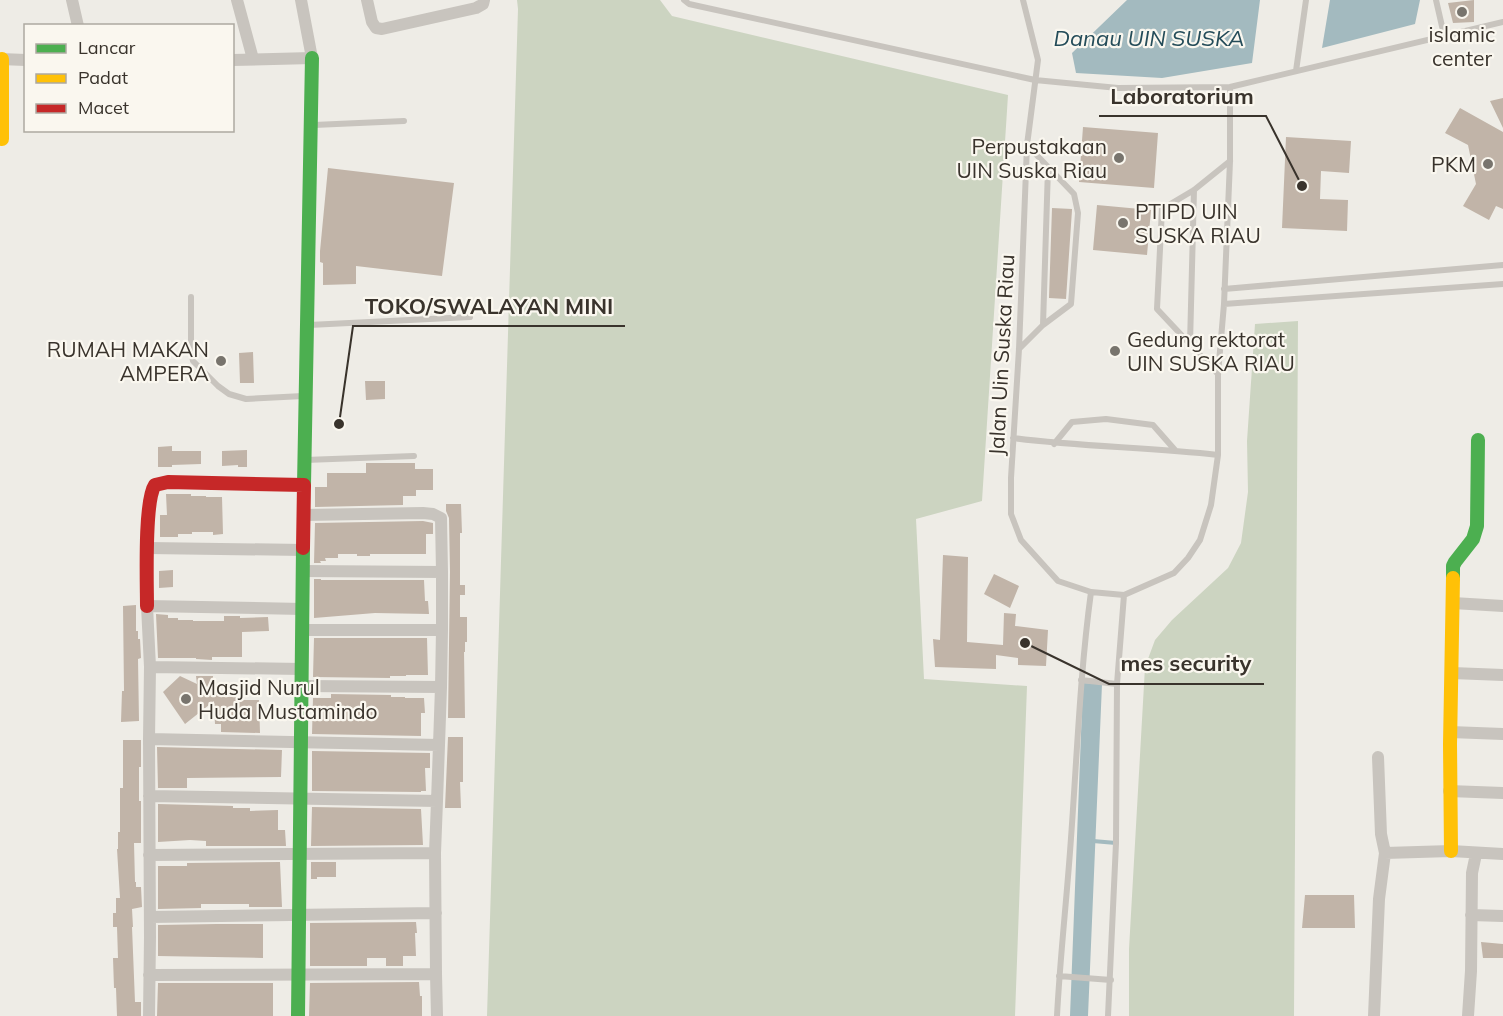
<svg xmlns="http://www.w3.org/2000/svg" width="1503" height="1016" viewBox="0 0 1503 1016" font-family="Mulish,sans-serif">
	<rect width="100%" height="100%" fill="#eeece6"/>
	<path fill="#ccd4c1" d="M517,0H660L672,16L1008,95L982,501L916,519L924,679L1027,686L1015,1016H487L518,9Z
		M1298,321L1294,1016H1129V949L1145,667L1155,640L1172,620L1228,568L1241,543L1248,492L1247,441L1255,324Z"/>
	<path fill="#a3babf" d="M1127,0H1260L1252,63L1162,78L1076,73L1072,53Z
		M1330,0H1420L1415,24L1322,48Z
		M1083,683L1102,684L1088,1016H1070Z"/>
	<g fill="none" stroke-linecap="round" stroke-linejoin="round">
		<path stroke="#a3babf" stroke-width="4" d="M1093,841L1116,843"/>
	</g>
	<path fill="#c1b4a8" d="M1474,0V22L1453,23L1448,3Z
		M1503,98V128L1490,101Z
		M1460,108L1503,132V209L1496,206L1489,220L1463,206L1476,184L1468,145L1445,133Z
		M1083,127L1158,133L1154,188L1079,182Z
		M1286,137L1351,141L1349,173L1321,171L1320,199L1348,200L1347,231L1282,228Z
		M328,168L454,183L442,276L356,266V284L323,285V263L320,262V251Z
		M1097,205L1151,210L1147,255L1093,250Z
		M1052,208L1072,209V210L1066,299L1049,298Z
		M253,352L254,383H240L239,353Z
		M365,381H385V399L366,400Z
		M172,446V451H201V464L172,465V467H158V447Z
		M247,450V467H238V465L222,466V451Z
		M366,463H415V469H433V490H416V496H403V505L315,507V487H327V473H366Z
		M166,494H191V496H206V497H222L223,534L213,535V532H192V534H178V537H160V515H167Z
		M446,504H461L462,533H460V585H465V595H460V617H467V642H465V652H464L465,718H448L450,572L449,518L446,511Z
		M423,521L433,523V534H426V554H370V556H357V554H338V558H325L326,561H320L321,563H314L315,523Z
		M943,555L968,557L967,642L1003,645L1004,613L1016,614L1015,626L1048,630L1046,666L1018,665V658L996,655V669L935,667L933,639L940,640Z
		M173,570V587L159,588V571Z
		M994,574L1019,586L1010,608L984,594Z
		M314,579H321V580H424L425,601H428L429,614L375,613L314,618Z
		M136,605V631H138V639H140L141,658L138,659L139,721L121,722L122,691H124L123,606Z
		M156,614L168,615V618H178V620H193V621H224V616H240V618L268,617L269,631L242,632V657H212V660L196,659V658H158Z
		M314,638H427L428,675H406V676H390V678L313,677Z
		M180,676L197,684L196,676H213V695L227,694V697H242L243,700H259L260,733L221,732V724H215L214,701L185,724L163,692Z
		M331,694L391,695V697H405V698H424L425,713H421V736L312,734L313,698H331Z
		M448,737H463V782H460L461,808H445Z
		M123,740H141V767H139V801H141V843H134L135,882H136V887H141L142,907L132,909L133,927H132L135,1002H141V1016H117L116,988H114L113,958H118L117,927H113V913H116V898H120L117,849H118V832H120V788H123Z
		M157,747L282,750L281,777L187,778V788H158Z
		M312,751L430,753V768H425L426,791H421V792L312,791Z
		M158,804L233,806V808H250V811L278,810V830H285L286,846H206V841L190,840L158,842Z
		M312,807L421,809L423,845L311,846Z
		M280,862L282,907H249V904H201V908L158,909V866H187V863Z
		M311,862H336V877H317V879H311Z
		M1305,895H1354L1355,928H1302Z
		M416,922L417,933H415L416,956H403V966H386V958H367V966H310V923Z
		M217,924H263V958L158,956V925Z
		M1481,942L1503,944V958H1483Z
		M419,982L420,996H422V1016H309L310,983Z
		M158,983H273V1016H157Z"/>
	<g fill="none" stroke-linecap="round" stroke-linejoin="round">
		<path stroke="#c8c4be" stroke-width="6" d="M684,0L689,4L1035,80L1118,88L1230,87L1503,22
			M1023,0L1038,60L1027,145L1019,349L1011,478V514L1021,540L1058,581L1091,592C1080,673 1077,756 1071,838C1067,897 1060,957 1057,1016
			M1436,0L1444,35
			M1296,71L1306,0
			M314,125L404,121
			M1224,289L1503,265
			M191,297V350L193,361L218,386L229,394L246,399L303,396
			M1224,304L1503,284
			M309,325L470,317
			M1043,325L1048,168
			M1190,344L1194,190
			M1019,349L1043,325L1071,304L1078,213L1074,194L1027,145
			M1218,374L1157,309L1162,209L1194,190L1230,161
			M1013,438C1081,447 1150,447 1218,455
			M1054,444L1072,422L1106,419L1153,425L1175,450
			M305,460L414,456
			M1091,592L1124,595
			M1081,680L1117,684
			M1059,976L1111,980
			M1108,1016L1116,843L1117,684L1124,595L1174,573L1188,558L1200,540L1211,505L1218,455V374L1224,304L1230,161V87"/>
		<path stroke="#c8c4be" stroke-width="12" d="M72,0L78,26
			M237,0L253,59
			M367,0L372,22L376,28L382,29L476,8L483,4L484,0
			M0,59L26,60
			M232,60L312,58L301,0
			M304,515L423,513L433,514L441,518L442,572
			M148,548L304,550
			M303,571L442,572V630
			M1453,603L1503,606
			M303,630H442L441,687
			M150,667L302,669
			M1452,673L1503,675
			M1450,732L1503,734
			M149,739L439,745L441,687L302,686
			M1449,791L1503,793
			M149,796L437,801L435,853
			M437,801L439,745
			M1385,853L1451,851L1503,854
			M149,855L435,853L436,974
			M1471,915L1503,916
			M150,917L436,913
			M149,975L436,974L437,1016
			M149,1016L150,937L149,739L150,667L147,606L303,609
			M1374,1016L1379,899L1385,853L1381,834L1378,757
			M1468,1016L1471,971L1472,873L1476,854"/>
		<path stroke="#4caf50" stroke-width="14" d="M304,485L312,58
			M1453,578V566L1455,562L1473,539L1477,526L1478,440
			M298,1016L303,548"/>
		<path stroke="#ffc107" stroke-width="14" d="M2,59V139
			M1451,851L1450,744L1453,578"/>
		<path stroke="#c62828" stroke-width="14" d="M147,606C147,583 144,501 155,485L168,482L304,485L303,548"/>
	</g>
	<g fill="#78746d" stroke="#faf7ef" stroke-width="2">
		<circle cx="1462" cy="12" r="6"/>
		<circle cx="1119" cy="158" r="6"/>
		<circle cx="1488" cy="164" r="6"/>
		<circle cx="1123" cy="223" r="6"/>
		<circle cx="1115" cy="351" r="6"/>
		<circle cx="221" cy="361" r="6"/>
		<circle cx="186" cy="699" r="6"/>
	</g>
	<g text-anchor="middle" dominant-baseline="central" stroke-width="4.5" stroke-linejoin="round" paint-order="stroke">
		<g font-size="21" fill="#39332c" stroke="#faf7ef" text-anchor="end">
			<text x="1462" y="34" text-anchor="middle">islamic<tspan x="1462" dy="24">center</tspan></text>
			<text x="1107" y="146">Perpustakaan<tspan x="1107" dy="24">UIN Suska Riau</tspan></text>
			<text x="1476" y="164">PKM</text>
			<text x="1135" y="211" text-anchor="start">PTIPD UIN<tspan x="1135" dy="24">SUSKA RIAU</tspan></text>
			<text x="1127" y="339" text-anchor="start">Gedung rektorat<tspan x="1127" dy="24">UIN SUSKA RIAU</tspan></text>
			<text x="209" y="349">RUMAH MAKAN<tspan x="209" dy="24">AMPERA</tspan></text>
			<text x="198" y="687" text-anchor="start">Masjid Nurul<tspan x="198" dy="24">Huda Mustamindo</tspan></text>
		</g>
		<g font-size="21" fill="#39332c" stroke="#faf7ef">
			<text transform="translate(1001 355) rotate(-87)">Jalan Uin Suska Riau</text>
		</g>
		<g font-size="22" font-style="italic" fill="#244c59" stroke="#faf7ef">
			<text x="1149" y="38">Danau UIN SUSKA</text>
		</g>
	</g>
	<path fill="none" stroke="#39332c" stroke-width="2" d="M1302 186L1266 116H1099M339 424L353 326H625M1025 643L1109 684H1264"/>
	<g fill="#39332c" stroke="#faf7ef" stroke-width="2">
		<circle cx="1302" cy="186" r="6"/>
		<circle cx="339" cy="424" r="6"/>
		<circle cx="1025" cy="643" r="6"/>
	</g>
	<g font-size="22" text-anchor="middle" font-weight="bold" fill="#39332c" stroke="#faf7ef" stroke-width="4.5" stroke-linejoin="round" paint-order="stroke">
		<text x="1182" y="104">Laboratorium</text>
		<text x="489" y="314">TOKO/SWALAYAN MINI</text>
		<text x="1186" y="671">mes security</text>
	</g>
	<rect x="24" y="24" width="210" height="108" fill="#faf7ef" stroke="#ada9a1" stroke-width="1.5"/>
	<rect x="36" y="44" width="30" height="9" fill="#4caf50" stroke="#ada9a1" stroke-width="1.5"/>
	<text x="78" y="54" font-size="18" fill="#39332c">Lancar</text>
	<rect x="36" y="74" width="30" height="9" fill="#ffc107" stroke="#ada9a1" stroke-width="1.5"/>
	<text x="78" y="84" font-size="18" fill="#39332c">Padat</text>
	<rect x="36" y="104" width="30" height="9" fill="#c62828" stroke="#ada9a1" stroke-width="1.5"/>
	<text x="78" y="114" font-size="18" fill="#39332c">Macet</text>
</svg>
